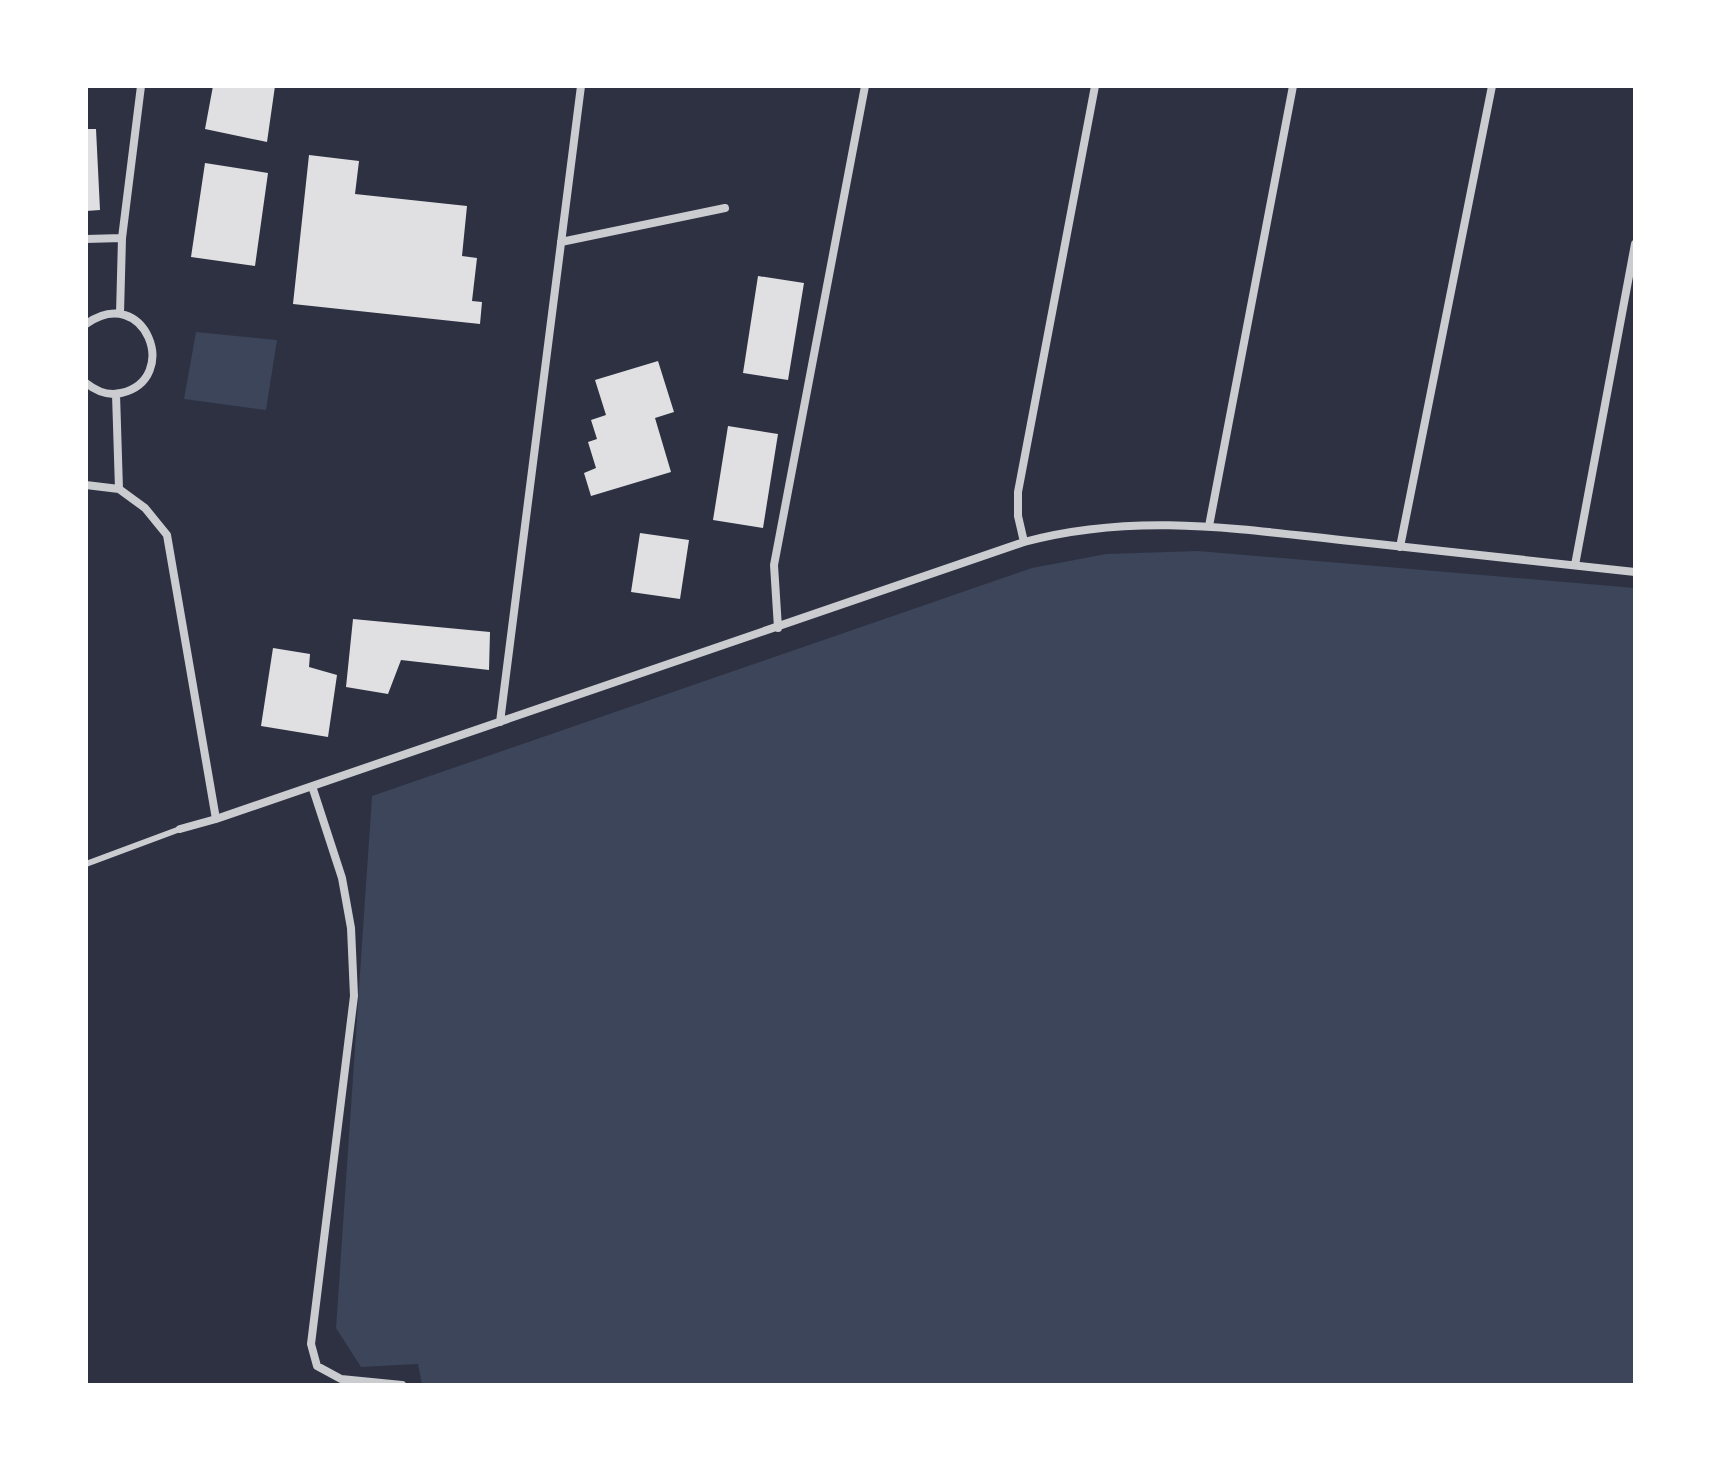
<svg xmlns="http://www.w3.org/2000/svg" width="1721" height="1471" viewBox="0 0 1721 1471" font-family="Signika,sans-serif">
	<rect width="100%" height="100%" fill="#2d3142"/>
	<path fill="#3c4559" d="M196,332L277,340L266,410L184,399Z
		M1198,551L1635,588V1385H422L418,1364L361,1367L336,1328L372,796L1032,568L1106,554Z"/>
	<path fill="#e0e0e3" d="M213,86H275L267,142L205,129Z
		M86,129H96L100,210L86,211Z
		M309,155L359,161L355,194L467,206L462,256L477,258L472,301L482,302L480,324L293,304Z
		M205,163L268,173L255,266L191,257Z
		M758,276L804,283L788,380L743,373Z
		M658,361L674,412L655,418L671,472L591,496L584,473L596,468L588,442L597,439L591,420L606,415L595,380Z
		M728,426L778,434L763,528L713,520Z
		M640,533L689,540L680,599L631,592Z
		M353,619L490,632L489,670L401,660L388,694L346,687Z
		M273,648L310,654L309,667L337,675L328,737L261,726Z"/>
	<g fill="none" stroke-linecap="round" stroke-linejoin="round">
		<path stroke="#caccd0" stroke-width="6" d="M86,864L180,829"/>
		<path stroke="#caccd0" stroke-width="8" d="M86,239L122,238
			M561,242L725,208
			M120,314L122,238L141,86
			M86,324C145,282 182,379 121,393C108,396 96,391 86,383
			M116,394L119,489
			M86,485L119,489L145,508L167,535L216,819L1024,542C1136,512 1238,529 1350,541C1445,551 1540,561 1635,572
			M1209,526L1293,86
			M1024,542L1018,516V492L1095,86
			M1400,547L1492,86
			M1575,565L1635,244
			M778,628L774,565L865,86
			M500,722L581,86
			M312,786L342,878L351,928L354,996L311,1344L317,1366L341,1379L402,1385
			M180,829L216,819"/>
	</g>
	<rect width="1721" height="1471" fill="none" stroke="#ffffff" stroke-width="176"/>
</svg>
